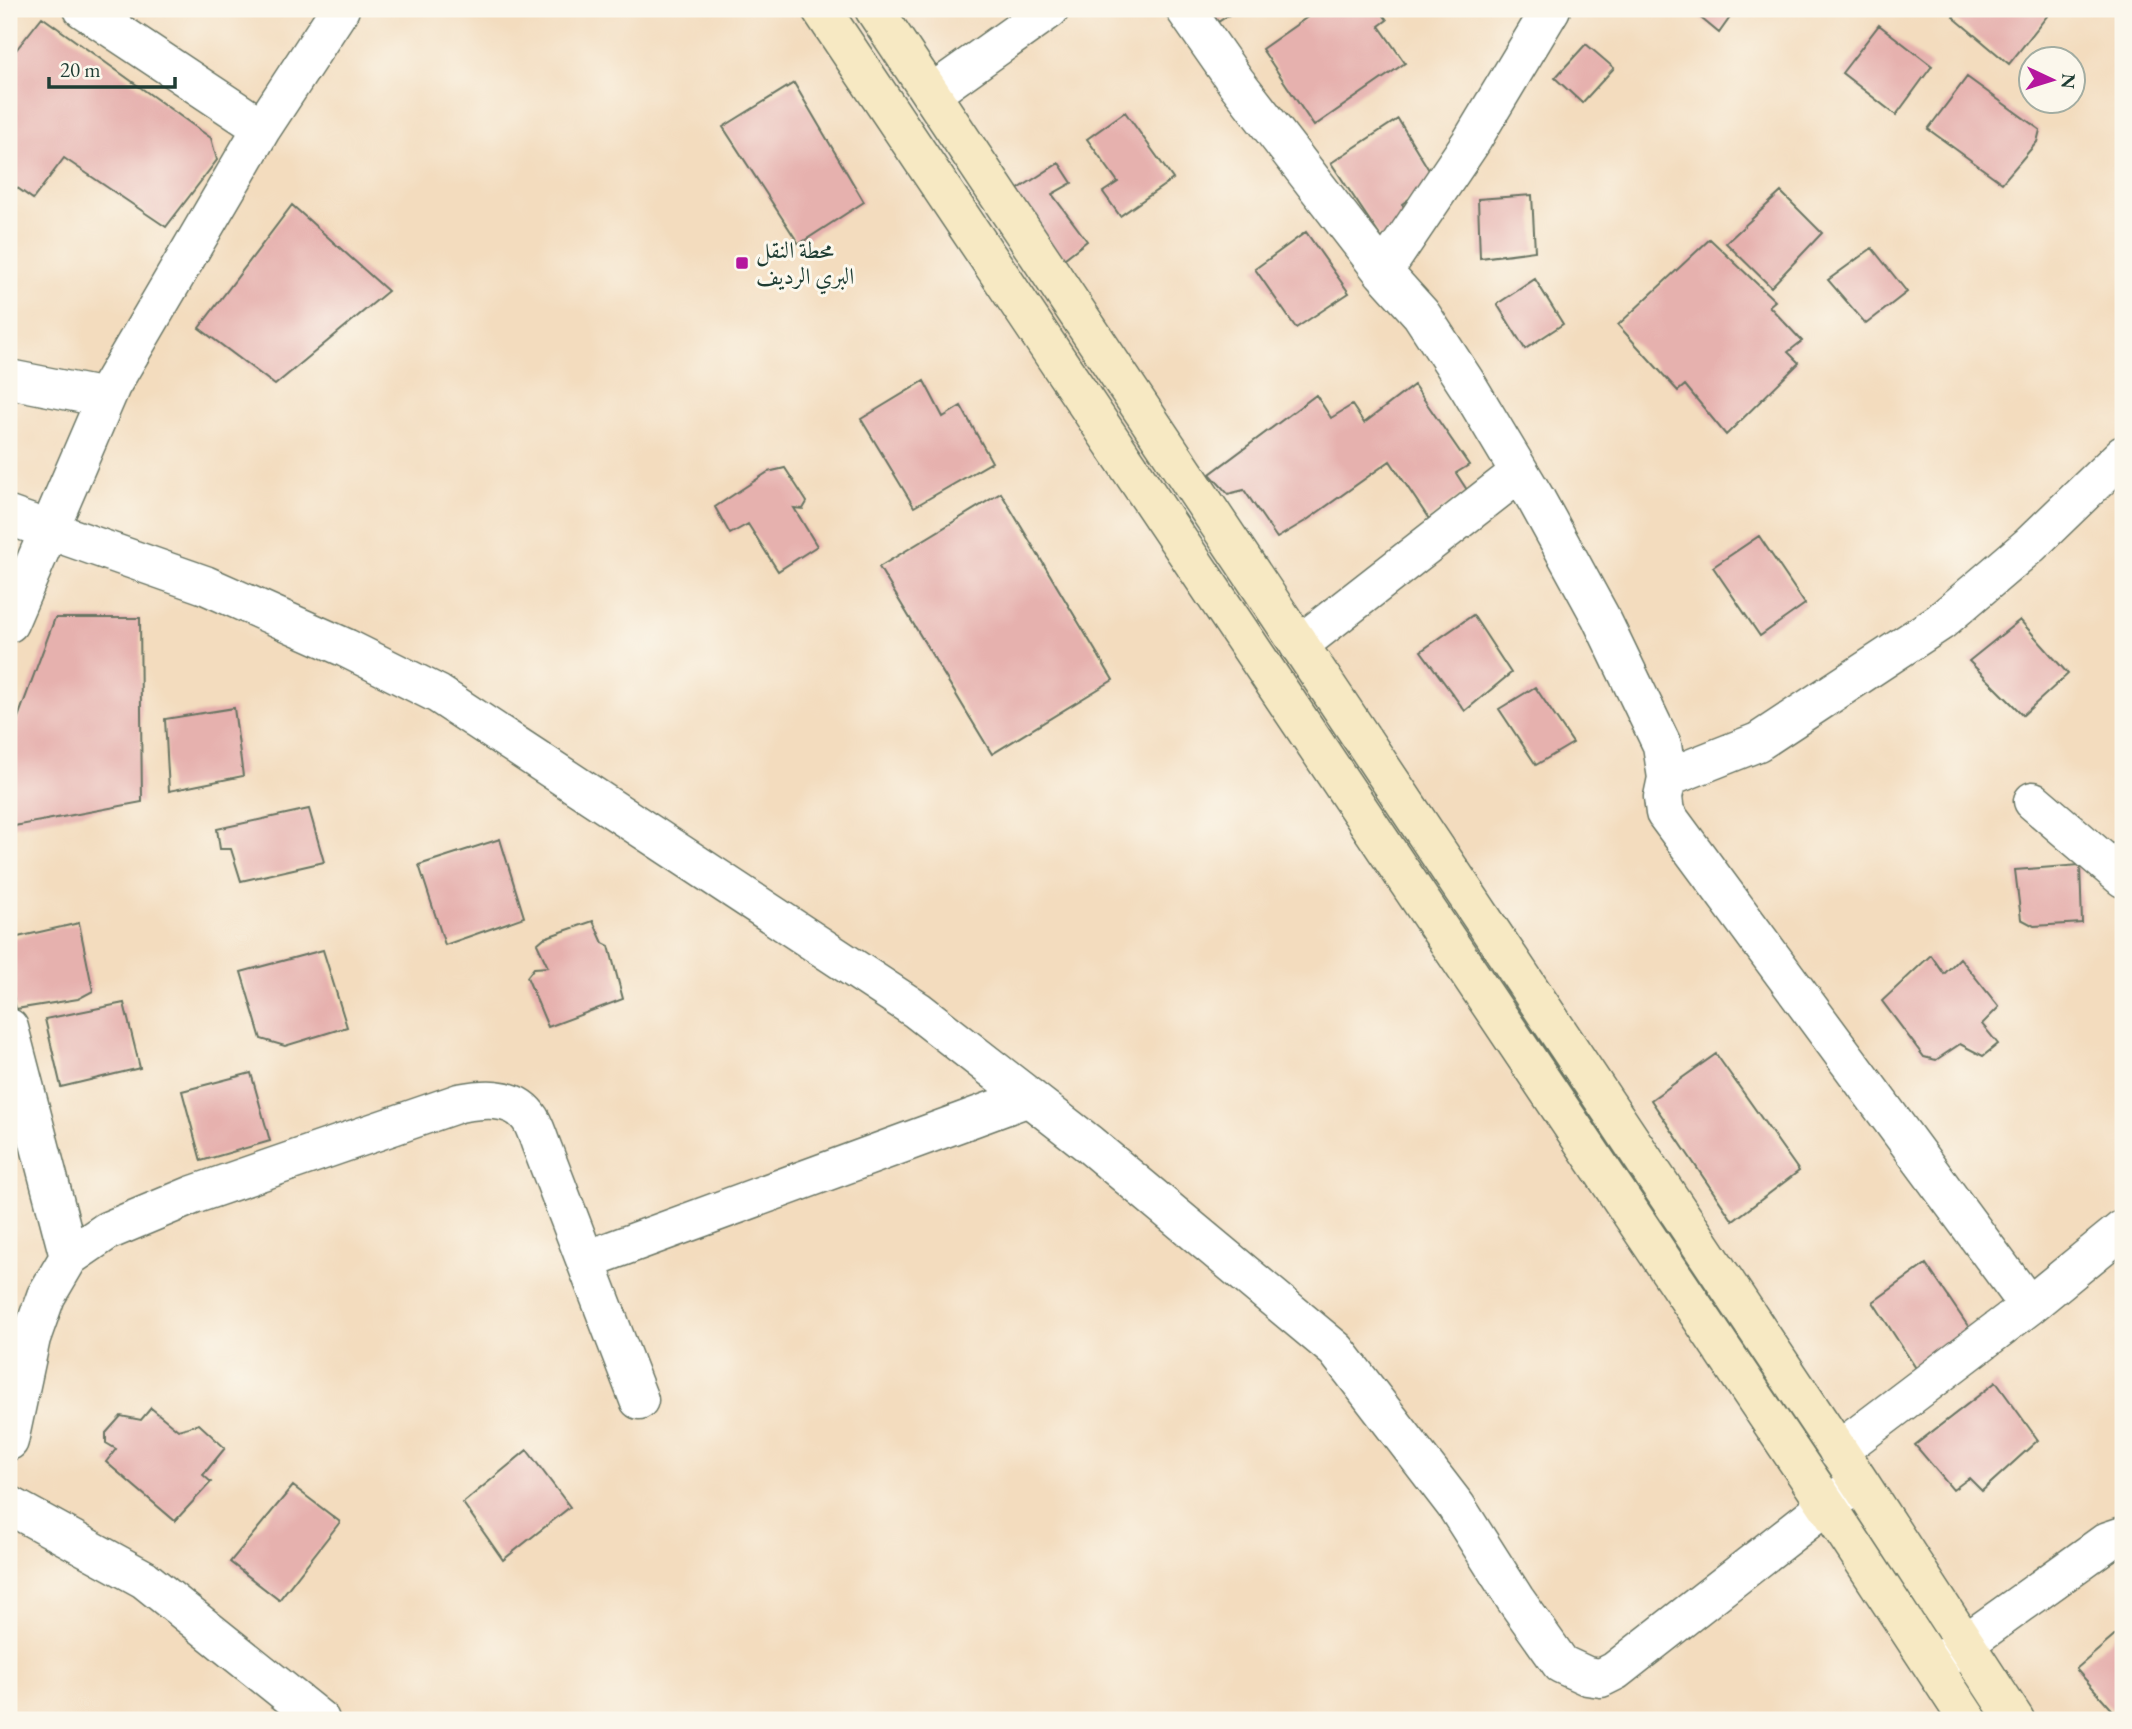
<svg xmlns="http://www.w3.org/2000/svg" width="2132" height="1729" viewBox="0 0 2132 1729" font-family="'EB Garamond',Amiri,serif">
	<rect width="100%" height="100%" fill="#fbf7ec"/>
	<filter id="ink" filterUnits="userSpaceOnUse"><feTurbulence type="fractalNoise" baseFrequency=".0143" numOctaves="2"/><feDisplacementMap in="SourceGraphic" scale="14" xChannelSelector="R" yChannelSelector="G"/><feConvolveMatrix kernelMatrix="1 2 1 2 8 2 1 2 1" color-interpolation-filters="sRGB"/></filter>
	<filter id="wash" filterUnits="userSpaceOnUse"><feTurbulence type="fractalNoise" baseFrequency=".00686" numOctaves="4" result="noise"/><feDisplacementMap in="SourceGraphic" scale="28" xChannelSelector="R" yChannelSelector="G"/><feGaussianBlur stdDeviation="1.57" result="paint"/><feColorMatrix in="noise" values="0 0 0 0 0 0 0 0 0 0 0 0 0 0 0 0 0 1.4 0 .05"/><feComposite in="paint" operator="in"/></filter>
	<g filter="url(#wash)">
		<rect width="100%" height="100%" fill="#f3dcbe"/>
		<g id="blocks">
			<path fill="#e6b1ae" d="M1210,9H1238L1218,22Z
				M1319,9H1379L1387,20L1379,26L1405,63L1314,126L1262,49Z
				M1690,9H1736L1719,33Z
				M1960,9H2048L2051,11L2009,64L1953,17Z
				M42,17L211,138L217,160L166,227L64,158L33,199L9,182V59Z
				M1879,25L1932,66L1896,115L1842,73Z
				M1586,44L1614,68L1582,103L1555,78Z
				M1967,77L2040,130L2037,142L2002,183L1928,129Z
				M794,83L864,202L799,244L723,127Z
				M1125,112L1173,179L1120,216L1103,192L1118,182L1087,139Z
				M1398,119L1435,180L1402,204L1409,215L1384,242L1331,163Z
				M1059,163L1072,183L1052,194L1087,241L1056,265L1009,195Z
				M1781,192L1822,233L1771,287L1726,243Z
				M1532,195L1535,251L1480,258L1478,199Z
				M292,205L388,291L275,385L199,328Z
				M1306,232L1349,293L1296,328L1255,269Z
				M1710,239L1775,301L1769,306L1802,341L1788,352L1799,363L1726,435L1685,385L1678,391L1618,325Z
				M1872,248L1907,292L1866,324L1828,280Z
				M1535,279L1563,324L1525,349L1497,304Z
				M924,381L943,417L961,406L992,462L914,507L861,419Z
				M1414,385L1469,465L1456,473L1467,490L1429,519L1390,461L1307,520L1277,538L1244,490L1228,494L1210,474L1316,395L1331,418L1352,405L1364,423Z
				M785,468L807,502L803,509L794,508L817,546L778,571L748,524L730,534L715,507L768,472Z
				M1001,493L1113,680L992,754L879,567Z
				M1759,536L1805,604L1760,636L1713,567Z
				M1473,615L1511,673L1465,711L1421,651Z
				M55,618H140L142,802L9,827V742Z
				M2020,620L2068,674L2023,715L1969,661Z
				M1535,687L1573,743L1536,765L1499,709Z
				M234,708L243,776L169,791L165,719Z
				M309,809L324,862L241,881L231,849H220L217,829Z
				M500,839L524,917L445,945L419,865Z
				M2080,865L2082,923L2034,926L2021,919L2015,870Z
				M593,921L603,943L609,946L623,999L548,1027L527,977L534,968L548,967L537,944L544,938Z
				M79,923L93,991L78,999L16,1009L9,977V939Z
				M323,950L347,1027L285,1046L261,1039L241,972Z
				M1931,955L1944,974L1960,958L1999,1007L1982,1024L1998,1044L1983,1056L1960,1044L1936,1060L1924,1057L1882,1001Z
				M124,1003L140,1068L61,1087L45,1019Z
				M1716,1054L1799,1171L1733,1221L1651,1100Z
				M251,1073L270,1141L201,1161L182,1091Z
				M1926,1264L1974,1335L1921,1376L1873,1302Z
				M1996,1382L2038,1440L1982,1491L1969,1478L1953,1490L1915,1445Z
				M151,1408L178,1430L199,1424L225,1448L203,1475L211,1482L175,1521L106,1462L116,1449L106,1443V1433L121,1416L141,1420Z
				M527,1450L570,1507L503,1560L463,1503Z
				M293,1486L340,1522L279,1600L230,1562Z
				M2119,1632L2123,1637V1707L2116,1714L2076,1669Z"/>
		</g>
	</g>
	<g filter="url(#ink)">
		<use href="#blocks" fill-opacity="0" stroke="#697564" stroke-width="2"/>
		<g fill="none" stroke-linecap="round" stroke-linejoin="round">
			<defs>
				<path id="minor" d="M83,9L262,128
					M1185,9L1236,82L1383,272L1421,314L1468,386L1537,501L1601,618L1662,745L1667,778L1663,797L1665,813L2029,1306
					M931,94L1050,9
					M1383,272L1471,142L1551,9
					M9,379L105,398
					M9,516L205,585L346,648L438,694L917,1010L1089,1144L1336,1350L1456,1506L1515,1599L1561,1664L1587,1676L1601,1678L1615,1671L1827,1505L1854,1487
					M9,623L111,386L262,128L340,9
					M1299,645L1519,473
					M1667,778L1758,742L1940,622L2030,545L2123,455
					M2033,801L2123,878
					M9,1028L69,1257
					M586,1260L1029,1097
					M9,1441L31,1338L46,1296L69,1257L107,1231L193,1195L459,1103C481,1099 512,1095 528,1116C534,1123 537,1134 540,1142L639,1400
					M1838,1451L2029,1306L2123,1229
					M9,1505L144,1579L320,1720
					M1938,1663L2108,1541L2123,1536"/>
				<path id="secondary" d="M821,9L1827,1505L1968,1720
					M874,9L1860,1483L2015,1720"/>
			</defs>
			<use href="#minor" stroke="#697564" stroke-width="41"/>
			<use href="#secondary" stroke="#697564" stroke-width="41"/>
			<use href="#minor" stroke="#fff" stroke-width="38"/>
			<use href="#secondary" stroke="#f7e9c3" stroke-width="38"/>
		</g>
	</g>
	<rect fill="#b5179e" stroke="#fbf7ec" stroke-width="2.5" x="735" y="256" width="14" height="14" rx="3.5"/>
	<g text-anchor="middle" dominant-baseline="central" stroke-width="6" stroke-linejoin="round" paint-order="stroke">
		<g font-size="23" fill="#1f3d34" stroke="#fbf7ec" text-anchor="start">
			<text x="756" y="250">محطة النقل<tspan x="756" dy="26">البري الرديف</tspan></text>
		</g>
	</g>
	<rect width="2132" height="1729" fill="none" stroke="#fbf7ec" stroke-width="35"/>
	<g transform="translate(2052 80) rotate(94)"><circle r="33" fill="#fbf7ec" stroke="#a3ada2" stroke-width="2"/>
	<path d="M0-5L12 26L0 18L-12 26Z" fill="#b5179e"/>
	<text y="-10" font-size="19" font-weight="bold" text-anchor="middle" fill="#1f3d34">N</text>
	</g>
	<path d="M49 77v10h126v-10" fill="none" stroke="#1f3d34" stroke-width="3.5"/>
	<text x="60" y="77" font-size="21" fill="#1f3d34" stroke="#fbf7ec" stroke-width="5" paint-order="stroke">20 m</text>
</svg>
